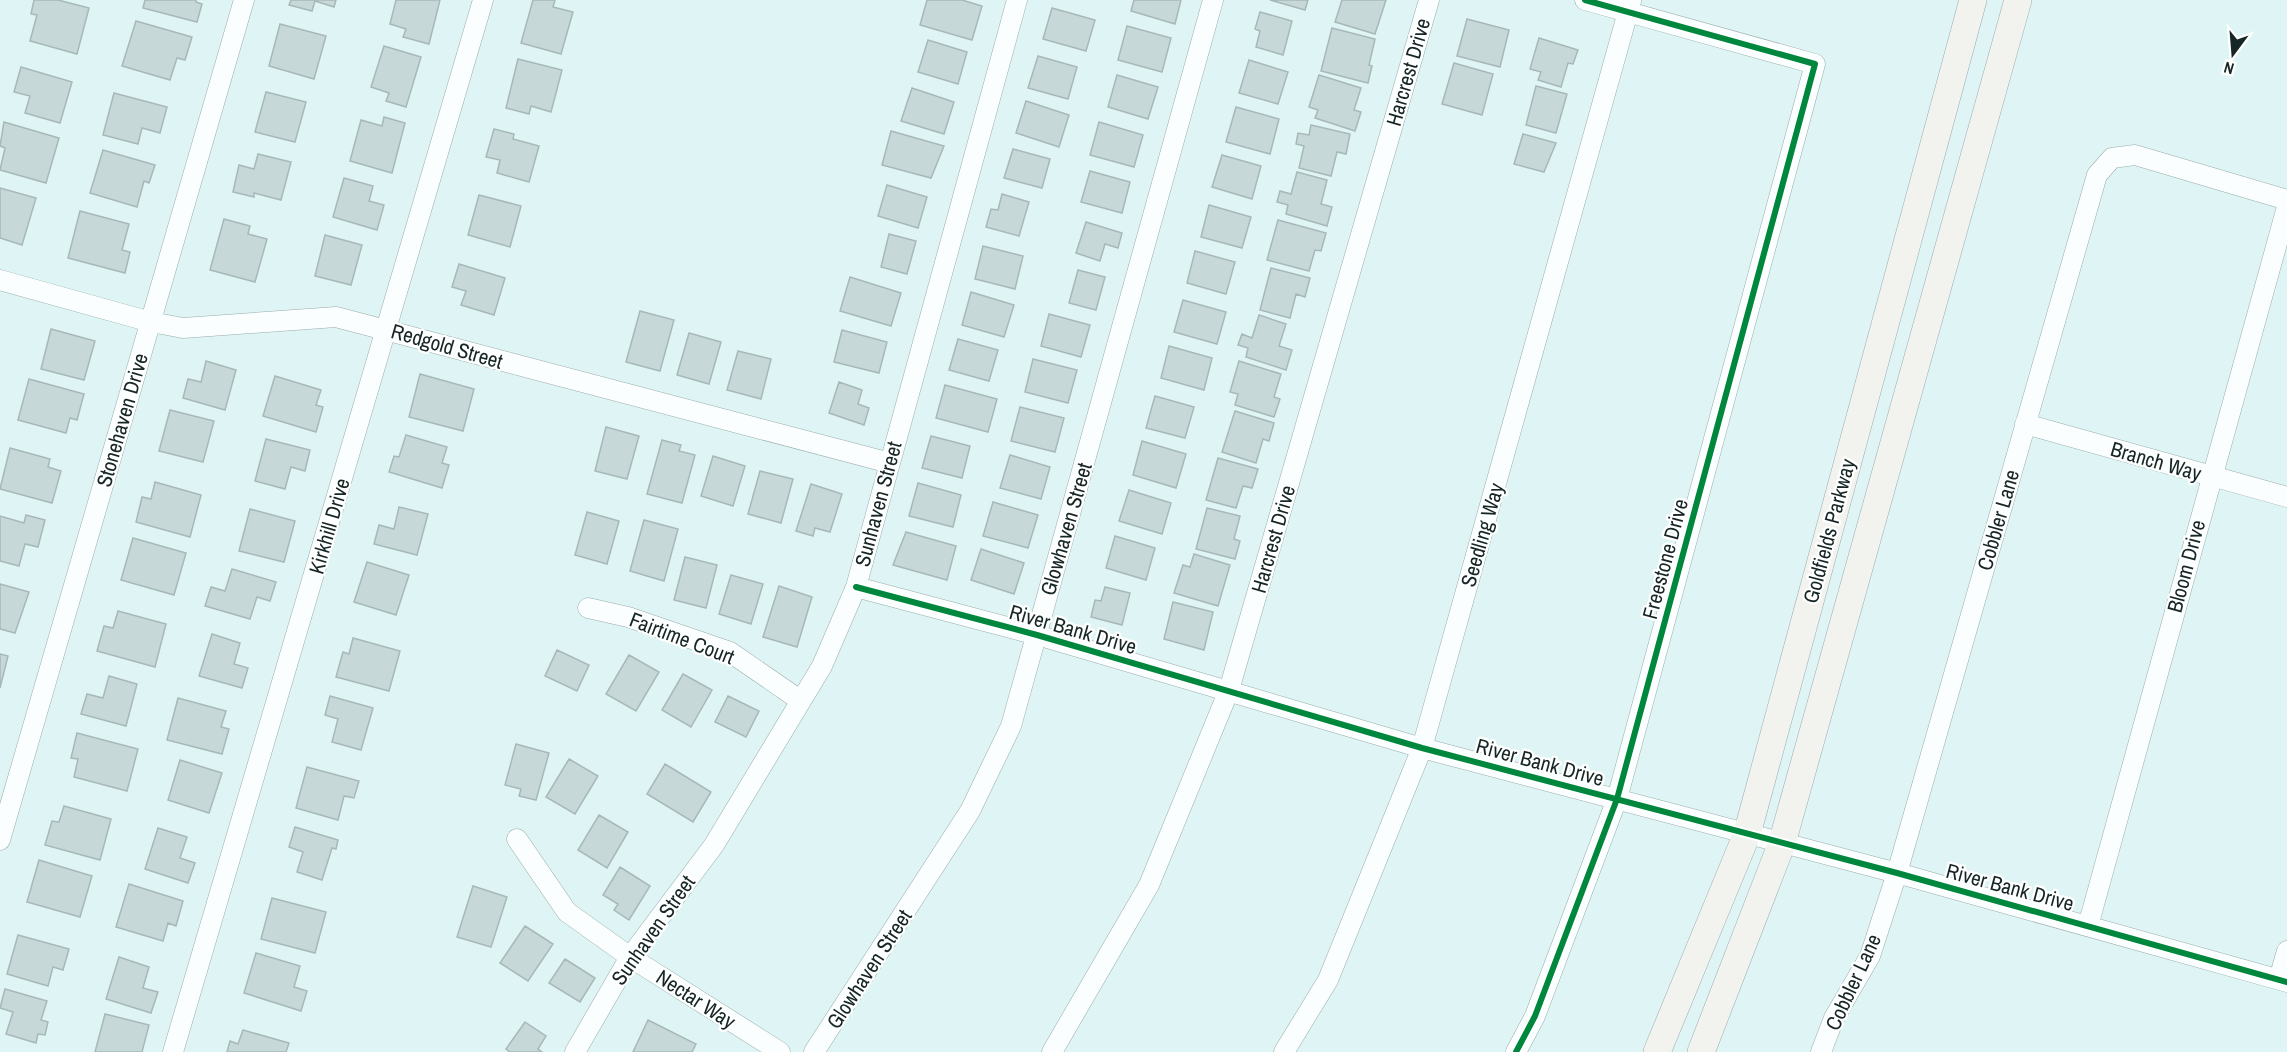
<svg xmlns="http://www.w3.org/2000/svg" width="2287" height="1052" viewBox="0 0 2287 1052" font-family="'Archivo Narrow',sans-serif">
	<rect width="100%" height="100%" fill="#dff5f5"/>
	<path fill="#c6d8d8" stroke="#a8b8b8" stroke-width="1.5" d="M34,0H58L89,8L77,54L30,41L37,15L31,14Z
		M145,0H196V2L202,4L197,22L143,8Z
		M291,0H336L334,7L315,1L312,11L289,5Z
		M396,0H440L429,44L403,37L406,29L390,24Z
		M533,0H555L553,7L573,12L561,54L521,43Z
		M927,0H962L982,6L972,40L920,25Z
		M1134,0H1181L1175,24L1131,11Z
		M1270,0H1308L1305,10Z
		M1342,0H1386L1375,34L1335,22Z
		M1052,8L1095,20L1086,51L1043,39Z
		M1260,12L1292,21L1283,55L1256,47L1260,31L1255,29Z
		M1467,19L1509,30L1500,67L1457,56Z
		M136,21L192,37L185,60L177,58L170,80L122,66Z
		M280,24L326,36L314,79L269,66Z
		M1127,26L1171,38L1162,72L1118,60Z
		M1332,28L1375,39L1369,65L1372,66L1368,83L1321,71Z
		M1539,38L1578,50L1573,64L1568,63L1561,87L1538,80L1541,72L1530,69Z
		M928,40L967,52L958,84L918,72Z
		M384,46L421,57L406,107L386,101L389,93L371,87Z
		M1038,56L1077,67L1068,99L1028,88Z
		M518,59L562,70L551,112L531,106L529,114L506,108Z
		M1249,60L1288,72L1278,104L1239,93Z
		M1454,63L1493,74L1482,115L1442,104Z
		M21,67L72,82L60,123L25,113L30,96L14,92Z
		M1117,75L1158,87L1148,119L1108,107Z
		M1319,75L1361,88L1354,110L1361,112L1355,131L1315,118L1318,110L1309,107Z
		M1536,86L1567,94L1556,133L1526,125Z
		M912,88L954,102L944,134L901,121Z
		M266,92L306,102L295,142L255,132Z
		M114,93L167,107L160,133L142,128L138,144L103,135Z
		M1026,101L1069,115L1059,147L1016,133Z
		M1236,107L1279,119L1270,154L1226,142Z
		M384,117L405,123L392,173L350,161L361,120L382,126Z
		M4,122L59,138L46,183L0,170L5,148L0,146Z
		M1099,122L1143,135L1134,167L1090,155Z
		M1311,125L1350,134L1346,154L1337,152L1331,176L1299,168L1304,146L1296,144L1298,133L1309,135Z
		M494,129L514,134L513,139L539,146L529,182L497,173L500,160L486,157Z
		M891,131L944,146L931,178L882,165Z
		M1523,134L1556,143L1544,172L1514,164Z
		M1013,149L1050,159L1042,188L1004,178Z
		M103,150L155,165L149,183L144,181L137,207L90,193Z
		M258,154L291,162L281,200L254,193V197L233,192L239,165L254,169Z
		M1222,155L1261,166L1252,199L1212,187Z
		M1090,171L1130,182L1122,213L1081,202Z
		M1297,172L1327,180L1321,204L1332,207L1327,226L1286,214L1288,205L1277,202L1280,191L1291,194Z
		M344,178L373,186L369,201L384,205L377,230L333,217Z
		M887,185L927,197L918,228L878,216Z
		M0,188L36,198L22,245L0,238Z
		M1002,194L1029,202L1019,236L986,227L991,209L998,210Z
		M479,195L521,206L510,247L468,235Z
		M1209,205L1251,217L1242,248L1201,237Z
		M80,211L129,224L122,250L130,252L125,273L68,258Z
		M224,219L250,226L248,234L267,239L255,282L210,270Z
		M1278,220L1326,233L1321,251L1315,250L1309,271L1267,260Z
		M1086,222L1122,233L1118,248L1105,244L1100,261L1076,253Z
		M889,234L916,241L907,274L881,267Z
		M325,235L362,245L351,285L315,276Z
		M983,246L1023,256L1015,289L975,279Z
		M1195,251L1235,262L1226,294L1187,283Z
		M459,264L505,278L494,315L461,305L466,291L452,287Z
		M1271,268L1310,278L1305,297L1296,294L1290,318L1260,310Z
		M1078,270L1105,277L1096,310L1069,303Z
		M850,277L901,293L891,326L840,311Z
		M971,292L1014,305L1004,337L962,325Z
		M1183,300L1226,312L1217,344L1174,332Z
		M640,311L674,320L660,371L626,362Z
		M1049,314L1090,325L1081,357L1041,346Z
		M1259,315L1286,324L1279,346L1292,350L1286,370L1246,357L1248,348L1238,345L1242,334L1252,338Z
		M51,329L95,341L84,380L41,369Z
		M842,330L887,342L879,373L834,362Z
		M689,333L721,342L709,384L677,375Z
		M958,339L998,350L989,381L949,370Z
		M1169,346L1212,358L1204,390L1161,378Z
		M738,351L771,359L761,399L727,390Z
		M1033,359L1077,370L1068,403L1025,392Z
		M206,361L236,370L225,410L183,398L188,379L201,382Z
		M1239,361L1281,374L1274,397L1280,399L1274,417L1235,405L1238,394L1230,392Z
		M420,374L474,389L463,431L409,417Z
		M275,376L321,390L316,405L323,407L316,432L263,416Z
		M29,379L84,394L77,420L70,418L66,433L18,420Z
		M839,382L862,390L858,404L869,408L864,425L829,413Z
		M945,385L997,399L988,432L936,418Z
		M1155,396L1194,407L1185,438L1146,428Z
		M1020,407L1064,418L1055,452L1011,441Z
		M170,410L214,421L203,462L159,451Z
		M1235,411L1274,423L1269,441L1263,439L1256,463L1222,452Z
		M606,427L639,436L627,479L595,471Z
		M406,435L447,447L442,463L449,465L442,488L389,472L394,456L399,457Z
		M931,436L970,446L962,478L922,468Z
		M266,439L310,450L305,471L291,467L285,489L255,481Z
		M662,440L681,445L679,451L695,455L682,503L647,494Z
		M1142,441L1186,454L1176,488L1133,475Z
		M10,448L50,459L48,467L61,471L52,503L0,489Z
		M1010,455L1050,467L1041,499L1000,488Z
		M713,456L745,466L733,506L701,496Z
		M1218,458L1258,469L1252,488L1243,486L1236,508L1206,500Z
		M760,471L793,479L781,523L748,514Z
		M155,482L201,495L190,537L136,522L142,497L151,499Z
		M918,483L961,495L953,527L909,516Z
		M811,484L842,494L830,532L815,528L813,536L796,531Z
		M1129,490L1171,503L1162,534L1119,521Z
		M993,502L1038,515L1028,548L983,536Z
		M399,507L428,514L417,555L374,544L379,525L394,529Z
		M1207,508L1240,516L1234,539L1240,541L1235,559L1196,549Z
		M250,509L295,521L284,562L239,551Z
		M587,512L619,521L607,564L575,555Z
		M26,515L45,520L38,547L25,544L19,566L0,561V516L24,523Z
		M644,520L678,529L664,581L630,571Z
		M906,532L956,546L947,580L893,565Z
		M1115,536L1155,548L1146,580L1106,568Z
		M133,538L186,553L174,595L121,580Z
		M981,549L1024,563L1014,594L971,580Z
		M1194,554L1230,565L1218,606L1174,593L1183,565L1190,567Z
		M685,557L717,565L706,608L674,600Z
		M367,562L409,575L396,615L354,602Z
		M232,569L276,582L270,601L257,597L250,619L205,606L211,587L225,591Z
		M731,575L763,584L751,624L719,614Z
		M0,584L29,592L15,633L0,629Z
		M779,586L812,597L797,647L763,637Z
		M1105,587L1130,593L1122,625L1091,617L1095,600L1101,601Z
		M1173,602L1213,612L1204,650L1164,639Z
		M118,611L166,624L155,667L97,651L104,626L113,628Z
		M212,634L240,643L234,664L248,668L242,688L199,676Z
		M353,638L400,651L389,691L336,677L343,652L349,654Z
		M557,650L589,665L577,691L545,676Z
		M0,654L8,656L0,688Z
		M629,655L659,672L636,711L606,694Z
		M683,674L712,690L691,727L662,710Z
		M109,676L137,684L126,726L81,714L87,694L103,698Z
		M330,696L373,708L361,750L332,742L338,719L325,715Z
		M728,696L759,711L746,737L715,722Z
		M178,698L226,711L221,727L229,729L222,754L167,740Z
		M77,733L138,749L127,791L74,777L78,759L71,758Z
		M516,744L549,753L536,800L519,796L521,789L505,785Z
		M569,759L598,776L575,814L546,797Z
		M180,760L222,773L209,813L168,800Z
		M665,764L711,792L693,822L647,794Z
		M307,767L359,781L354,798L344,796L338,820L296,808Z
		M64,806L111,819L100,860L45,845L52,821L59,822Z
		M599,815L628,832L607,868L578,850Z
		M295,827L338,840L336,849L332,848L322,880L297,872L303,852L289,847Z
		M158,828L187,837L180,858L195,863L188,883L145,869Z
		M39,860L92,876L80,917L27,902Z
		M620,867L650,886L629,920L614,910L618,904L603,895Z
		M129,884L183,901L176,926L168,923L163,941L116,927Z
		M473,886L507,897L491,947L457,937Z
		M272,898L326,912L315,953L261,939Z
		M525,926L553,944L528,981L500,963Z
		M18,935L69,949L63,970L53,967L48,986L7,974Z
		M256,953L300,966L294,987L307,991L301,1011L244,993Z
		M119,957L149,967L143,988L158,992L151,1013L106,999Z
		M565,959L595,978L580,1002L549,983Z
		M5,989L47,1001L41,1020L48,1022L45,1035L38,1034L36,1043L6,1034L13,1012L0,1008Z
		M105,1014L149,1025L142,1052H95Z
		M648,1020L696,1044L692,1052H633Z
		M525,1022L546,1036L538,1049L542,1052H510L506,1049Z
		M243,1030L289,1043L286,1052H227L230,1041L238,1044Z"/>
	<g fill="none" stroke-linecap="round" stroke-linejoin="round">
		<defs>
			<path id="minor" d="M0,280L151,322L183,328L336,317L890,463
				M2025,424L2287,497
				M856,587L1037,635L1422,748L1897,873L2287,982
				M588,608L628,617L730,652L801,701
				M517,839L567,912L630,957L780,1052
				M0,840L244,0
				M2088,926L2287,207
				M2279,979L2287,951
				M173,1052L483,0
				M575,1052L630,957L714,845L822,666L856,587L1017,0
				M814,1052L970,811L1011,726L1213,0
				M1052,1052L1149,885L1229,690L1429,0
				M1284,1052L1328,980L1422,748L1631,1
				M1516,1052L1535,1016L1617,799L1815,64L1585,0
				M1821,1052L1834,1018L1870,956L1897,873L2097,175L2112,158L2135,155L2287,200"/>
			<path id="secondary" d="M1657,1052L1747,834L1973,0
				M1701,1052L1782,843L2018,0"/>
		</defs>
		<use href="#minor" stroke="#9aabab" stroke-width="21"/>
		<use href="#secondary" stroke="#9aabab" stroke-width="28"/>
		<use href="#minor" stroke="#fafefe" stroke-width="20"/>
		<use href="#secondary" stroke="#f2f2ef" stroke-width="27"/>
		<defs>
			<path id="cycleway" d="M856,587L1037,635L1422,748L1897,873L2287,982
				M1516,1052L1535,1016L1617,799L1815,64L1585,0"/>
		</defs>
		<use href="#cycleway" stroke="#fff" stroke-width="10"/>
		<use href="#cycleway" stroke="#00873e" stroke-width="6"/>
	</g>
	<g text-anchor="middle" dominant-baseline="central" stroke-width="4.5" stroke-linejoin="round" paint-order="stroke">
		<g font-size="21" fill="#162525" stroke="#fff">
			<text transform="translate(1408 72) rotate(-74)">Harcrest Drive</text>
			<text transform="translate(447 346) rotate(16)">Redgold Street</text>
			<text transform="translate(122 420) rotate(-74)">Stonehaven Drive</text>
			<text transform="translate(2156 461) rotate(16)">Branch Way</text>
			<text transform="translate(878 504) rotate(-75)">Sunhaven Street</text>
			<text transform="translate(1998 520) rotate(-74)">Cobbler Lane</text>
			<text transform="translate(329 526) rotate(-74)">Kirkhill Drive</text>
			<text transform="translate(1066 529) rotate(-74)">Glowhaven Street</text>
			<text transform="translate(1829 531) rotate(-75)">Goldfields Parkway</text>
			<text transform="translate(1482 535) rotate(-74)">Seedling Way</text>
			<text transform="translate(1273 539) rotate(-74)">Harcrest Drive</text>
			<text transform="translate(1665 559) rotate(-75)">Freestone Drive</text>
			<text transform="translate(2186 566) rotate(-75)">Bloom Drive</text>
			<text transform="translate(1073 629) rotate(16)">River Bank Drive</text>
			<text transform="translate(682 638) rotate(21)">Fairtime Court</text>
			<text transform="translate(1540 762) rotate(15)">River Bank Drive</text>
			<text transform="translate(2010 887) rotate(15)">River Bank Drive</text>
			<text transform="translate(653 930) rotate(-55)">Sunhaven Street</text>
			<text transform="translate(869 969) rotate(-57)">Glowhaven Street</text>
			<text transform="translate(1853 982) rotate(-65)">Cobbler Lane</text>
			<text transform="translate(696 999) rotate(33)">Nectar Way</text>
		</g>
	</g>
	<g transform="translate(2233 54) rotate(196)" stroke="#ffffff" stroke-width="4.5" paint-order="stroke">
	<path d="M0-4.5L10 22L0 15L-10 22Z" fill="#162525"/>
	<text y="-9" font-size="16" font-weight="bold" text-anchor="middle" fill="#162525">N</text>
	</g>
</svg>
